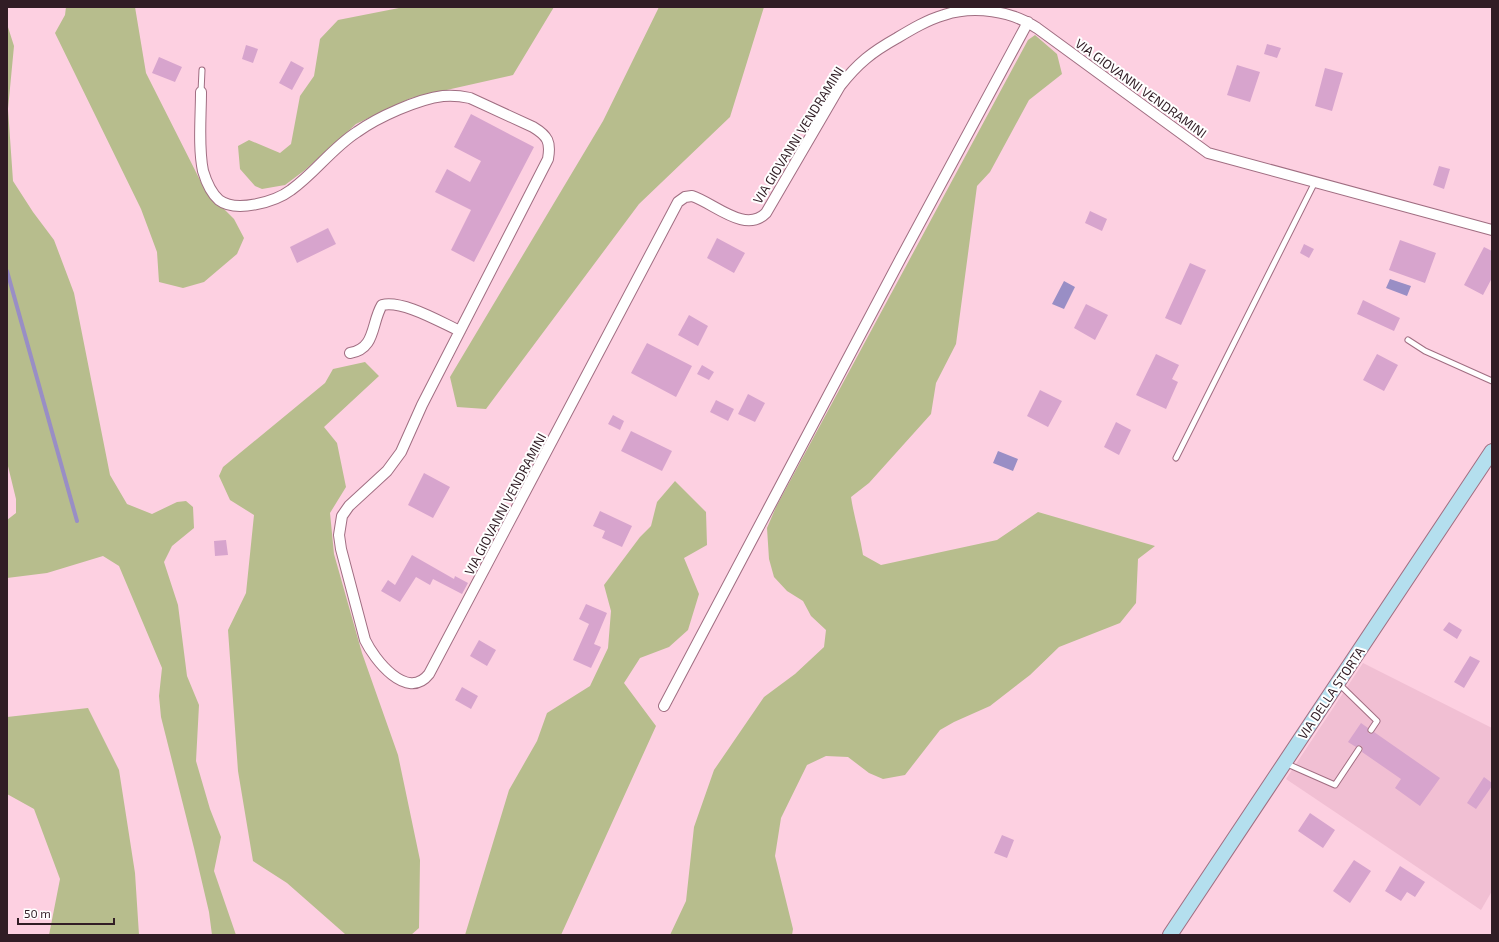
<svg xmlns="http://www.w3.org/2000/svg" width="1499" height="942" viewBox="0 0 1499 942" font-family="'Exo 2',sans-serif">
	<rect width="100%" height="100%" fill="#fdd0e1"/>
	<path fill="#f1bfd3" d="M1363,663L1492,728V891L1481,910L1286,779Z"/>
	<path fill="#b7bd8d" d="M66,7H135L146,73L205,190L234,219L244,238L237,254L204,282L183,288L159,282L157,252L141,209L55,33L65,15Z
		M404,7H554L513,75L411,98L356,124L305,170L285,185L262,189L255,186L240,169L238,146L249,140L280,153L291,144L300,96L314,76L320,39L338,20Z
		M659,7H764L730,117L639,204L486,409L457,407L450,377L603,121Z
		M7,24L14,46L8,109L13,181L33,212L54,240L74,293L110,475L127,504L152,514L177,502L186,501L193,507L194,528L172,546L164,562L178,605L187,676L199,705L196,761L210,809L221,837L214,871L236,935H212L209,912L194,848L161,717L159,696L162,668L119,566L103,556L47,573L7,578V520L16,513V499L7,462Z
		M1035,35L1057,54L1062,74L1029,100L990,172L977,186L956,344L936,383L931,414L869,483L851,497C854,517 860,535 863,555L881,565L997,540L1038,512L1155,546L1138,559L1136,603L1120,623L1059,647L1030,675L990,706L954,722L940,730L905,775L883,779L869,773L848,757L826,756L807,765L781,818L775,856L793,929L792,935H670L686,901L694,827L714,770L764,697L795,674L824,647L826,630L811,616L803,601L787,591L774,577L769,559L767,528L776,507L1028,40Z
		M365,362L379,376L324,427L337,443L346,487L330,513L334,554L362,653L398,755L420,860L419,928L411,935L345,934L287,883L253,861L238,771L228,630L246,593L254,515L230,500L219,476L223,467L325,383L333,369Z
		M675,481L706,512L707,545L684,558L699,594L688,630L669,647L640,658L624,683L656,726L561,935H465L509,790L537,741L547,713L590,686L608,648L611,611L604,585L640,537L651,526L657,502Z
		M88,708L119,770L135,873L139,935H49L60,879L34,809L7,794V717Z"/>
	<path fill="#998ec5" d="M1390,279L1411,286L1407,296L1386,288Z
		M1064,281L1075,287L1064,309L1052,304Z
		M998,451L1018,459L1013,471L993,463Z"/>
	<g fill="none" stroke-linecap="round" stroke-linejoin="round">
		<path stroke="#998ec5" stroke-width="4" d="M7,271L77,521"/>
	</g>
	<path fill="#d7a4cd" d="M1267,44L1281,48L1277,58L1264,54Z
		M246,45L258,49L253,63L242,59Z
		M159,57L182,67L175,82L152,73Z
		M291,61L304,68L292,90L279,83Z
		M1237,65L1260,72L1250,102L1227,95Z
		M1325,68L1343,73L1332,111L1315,106Z
		M471,114L534,147L474,262L451,250L471,210L435,192L447,169L470,182L481,161L454,147Z
		M1439,166L1450,169L1444,189L1433,185Z
		M1090,211L1107,219L1102,231L1085,223Z
		M328,228L336,244L297,263L290,247Z
		M717,238L745,253L734,273L707,258Z
		M1400,240L1436,253L1425,283L1389,270Z
		M1304,244L1314,249L1309,258L1300,253Z
		M1484,247L1492,251V278L1483,295L1464,285Z
		M1190,263L1206,270L1181,325L1165,318Z
		M1363,300L1400,318L1394,331L1357,314Z
		M1086,304L1108,315L1095,340L1074,328Z
		M689,315L708,326L698,346L678,335Z
		M647,343L692,366L676,397L631,373Z
		M1156,354L1179,365L1172,379L1178,382L1166,409L1136,395Z
		M1377,354L1398,365L1384,391L1363,380Z
		M702,365L714,372L709,380L697,374Z
		M1040,390L1062,401L1048,427L1027,416Z
		M748,394L765,403L755,422L738,414Z
		M716,400L734,409L728,421L710,412Z
		M613,415L624,421L620,430L608,424Z
		M1116,422L1131,430L1119,455L1104,447Z
		M631,431L672,451L662,471L621,451Z
		M424,473L450,487L433,518L408,505Z
		M600,511L632,526L622,547L602,538L605,531L593,526Z
		M226,540L228,555L215,556L214,541Z
		M412,555L454,579L455,576L468,583L462,594L433,579L430,585L416,577L400,602L381,591L388,580L395,585Z
		M586,604L607,613L594,644L601,647L591,668L573,660L589,624L579,619Z
		M1449,622L1462,630L1457,639L1443,630Z
		M479,640L496,650L487,666L470,656Z
		M1470,656L1480,661L1464,688L1454,682Z
		M462,687L478,696L471,709L455,700Z
		M1361,723L1368,728V733L1371,734L1374,732L1440,778L1420,806L1395,788L1401,779L1362,752L1363,749L1362,746L1359,745L1356,747L1348,742Z
		M1484,777L1492,783V786L1476,809L1467,803Z
		M1310,813L1335,830L1323,848L1298,831Z
		M1002,835L1014,840L1007,858L994,853Z
		M1354,860L1371,871L1350,903L1333,891Z
		M1400,866L1425,882L1415,897L1407,892L1401,901L1385,891Z"/>
	<g fill="none" stroke-linecap="round" stroke-linejoin="round">
		<defs>
			<path id="lane" d="M201,92L202,70
				M1408,340L1425,351L1492,381
				M1176,458L1315,182
				M1339,684L1377,721L1371,730
				M1285,763L1335,785L1359,749"/>
			<path id="street" d="M201,92C201,117 198,147 203,171C206,181 211,193 219,200C236,213 275,202 291,190C315,173 332,148 357,132C378,117 418,99 443,96C453,95 461,96 470,98L533,127C548,136 551,142 548,159L422,405L401,452L387,471L349,506L342,516L339,535L341,549L365,640C374,659 407,702 429,674L678,202L685,197L692,196C714,203 745,234 766,213L840,86C858,63 872,52 897,38C912,29 927,20 944,15C974,5 1012,11 1037,28L1208,153L1492,230
				M350,353C376,349 371,323 382,305C403,300 440,322 460,331
				M664,706L902,256L1028,22"/>
			<path id="secondary" d="M1170,935L1492,451"/>
		</defs>
		<use href="#lane" stroke="#a06e82" stroke-width="7"/>
		<use href="#street" stroke="#a06e82" stroke-width="12"/>
		<use href="#secondary" stroke="#a06e82" stroke-width="16"/>
		<use href="#lane" stroke="#fff" stroke-width="5"/>
		<use href="#street" stroke="#fff" stroke-width="10"/>
		<use href="#secondary" stroke="#b4dfee" stroke-width="14"/>
	</g>
	<g text-anchor="middle" dominant-baseline="central" stroke-width="4" stroke-linejoin="round" paint-order="stroke">
		<g font-size="13" fill="#311d25" stroke="#fff">
			<text transform="translate(1141 88) rotate(36)">VIA GIOVANNI VENDRAMINI</text>
			<text transform="translate(798 135) rotate(-58)">VIA GIOVANNI VENDRAMINI</text>
			<text transform="translate(505 504) rotate(-62)">VIA GIOVANNI VENDRAMINI</text>
			<text transform="translate(1331 693) rotate(-56)">VIA DELLA STORTA</text>
		</g>
	</g>
	<rect width="1499" height="942" fill="none" stroke="#311d25" stroke-width="16"/>
	<path d="M18 918v6h96v-6" fill="none" stroke="#311d25" stroke-width="2"/>
	<text x="24" y="918" font-size="12" fill="#311d25" stroke="#ffffff" stroke-width="3" paint-order="stroke">50 m</text>
</svg>
